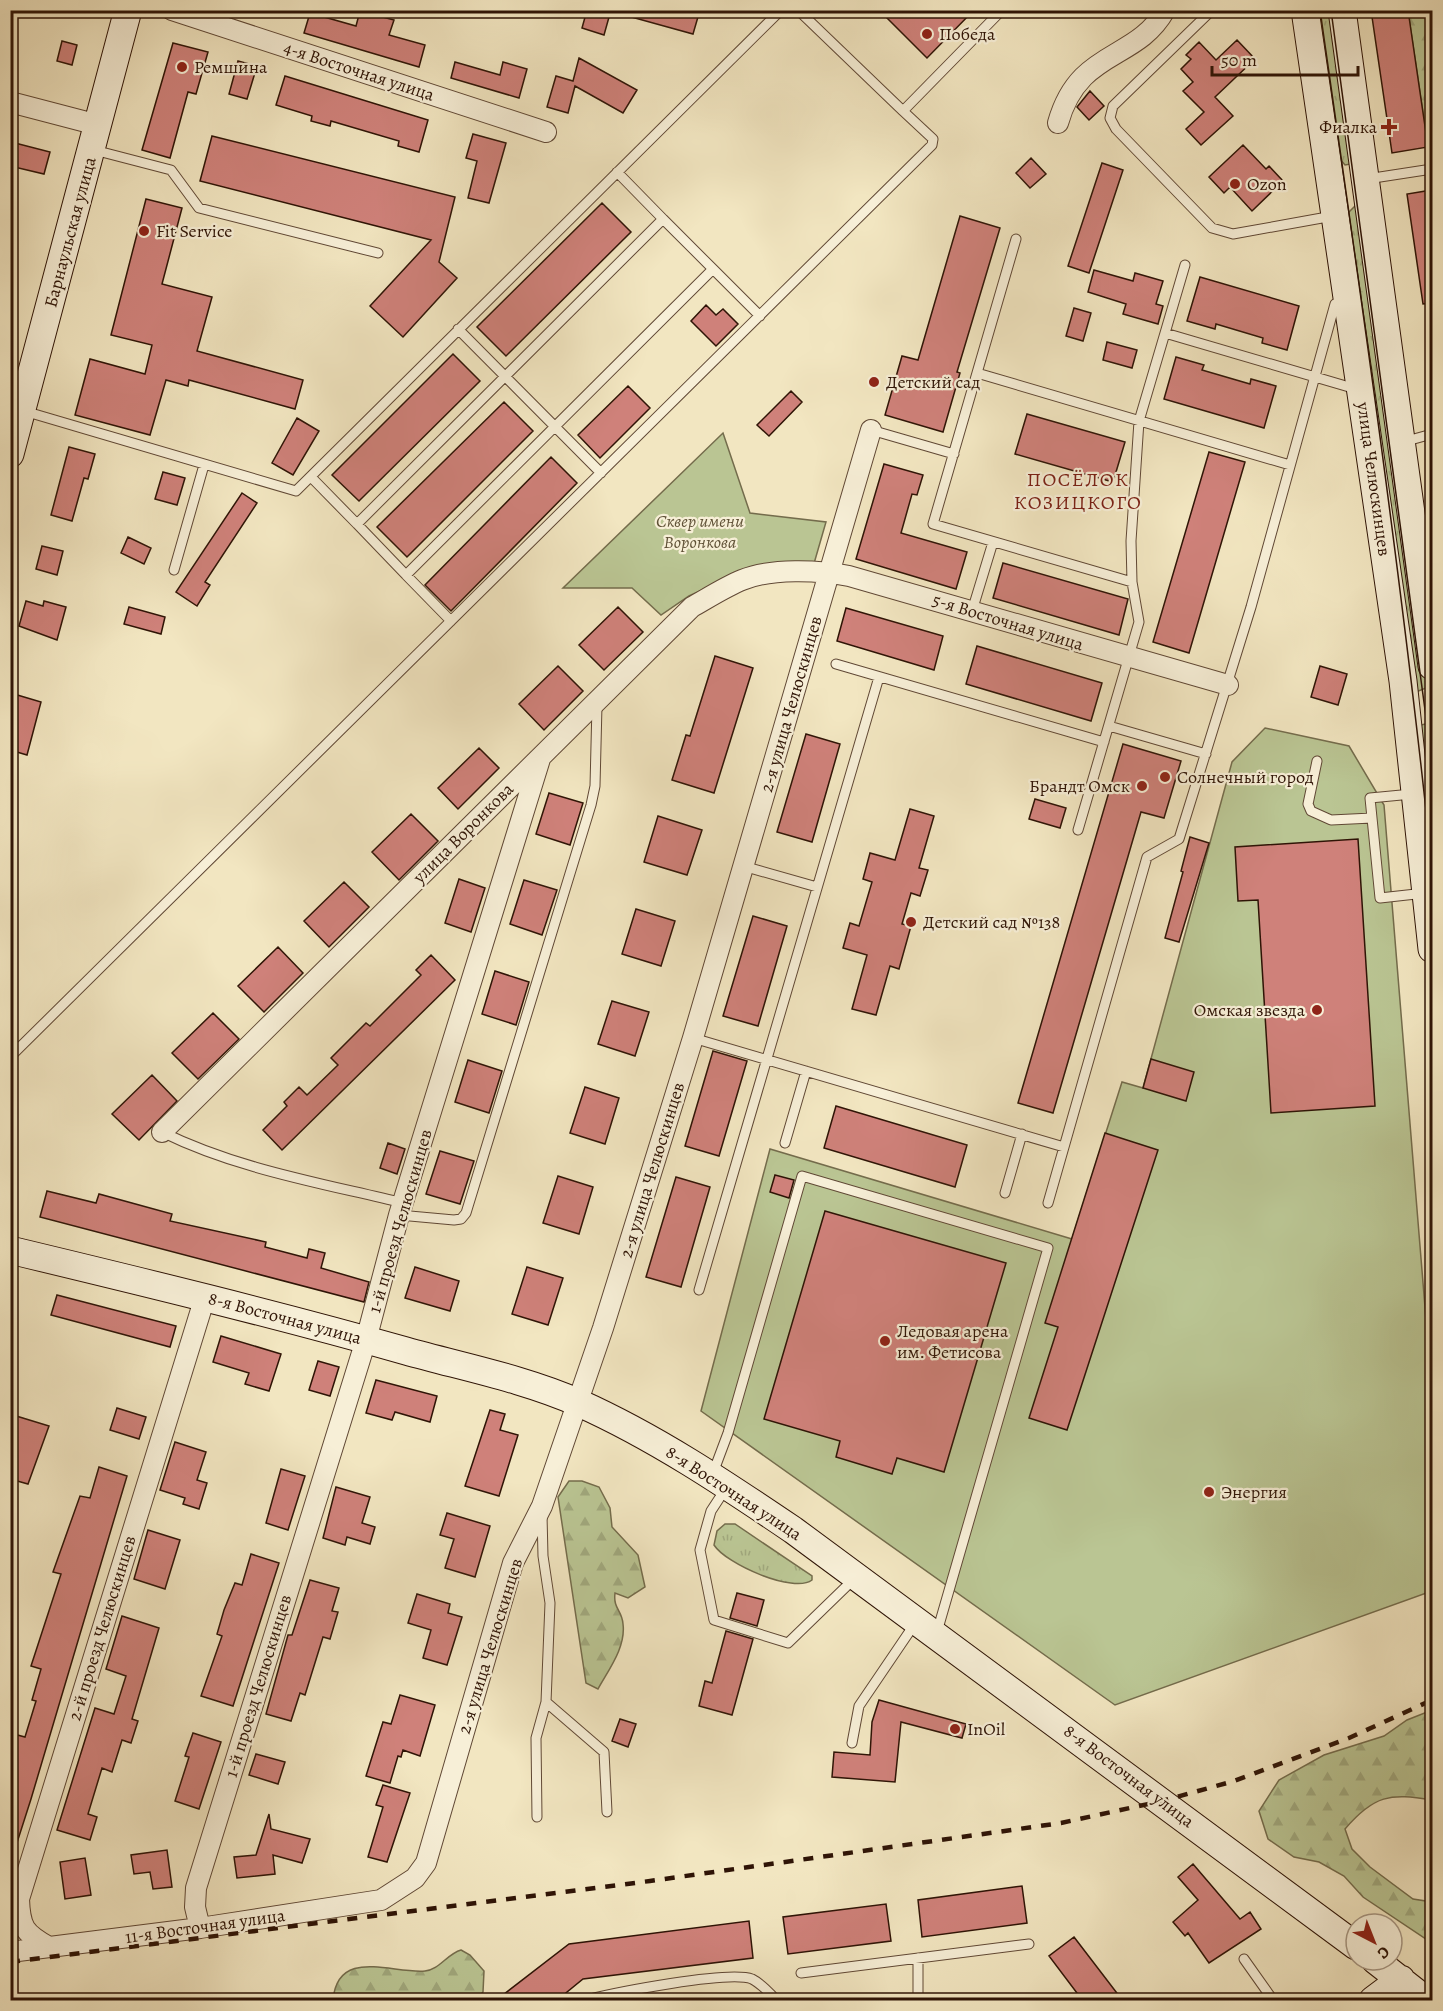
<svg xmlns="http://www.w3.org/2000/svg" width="1443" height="2011" viewBox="0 0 1443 2011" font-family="Alegreya,serif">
	<defs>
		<pattern id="grass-tufts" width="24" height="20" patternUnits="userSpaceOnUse" patternTransform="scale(1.5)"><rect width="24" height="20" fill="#bac593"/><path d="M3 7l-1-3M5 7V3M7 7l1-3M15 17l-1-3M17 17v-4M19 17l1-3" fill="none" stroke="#a0a87d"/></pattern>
		<pattern id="forest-firs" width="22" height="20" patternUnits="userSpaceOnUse" patternTransform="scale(1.5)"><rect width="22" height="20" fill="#bac593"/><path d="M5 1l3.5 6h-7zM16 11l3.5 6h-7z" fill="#a0a87d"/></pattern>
	</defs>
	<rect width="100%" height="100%" fill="#f2e6c1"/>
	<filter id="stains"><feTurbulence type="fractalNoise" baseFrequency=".00333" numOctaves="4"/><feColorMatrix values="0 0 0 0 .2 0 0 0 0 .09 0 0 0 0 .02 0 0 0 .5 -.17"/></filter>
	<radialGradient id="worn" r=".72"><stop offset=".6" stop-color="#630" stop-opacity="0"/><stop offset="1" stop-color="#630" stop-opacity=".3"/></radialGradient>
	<path fill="url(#grass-tufts)" stroke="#746c4c" stroke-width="1.5" d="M1317,11H1334L1351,164L1345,165L1340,159Z
		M1355,206L1361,211L1426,682V688L1416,692L1348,213Z
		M1425,724L1431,728L1432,737V880L1421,725Z
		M725,1524H735L812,1576V1580C794,1594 726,1564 714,1545L717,1531Z"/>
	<path fill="url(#forest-firs)" stroke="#746c4c" stroke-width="1.5" d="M1408,11H1432V148L1428,147Z
		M569,1481H582L599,1487L610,1508L612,1527L638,1555L645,1587L628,1598L615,1593C613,1609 622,1610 623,1624C626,1647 609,1669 598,1689L586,1683L558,1497Z
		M1432,1710V1800C1390,1793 1374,1795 1345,1829L1352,1849L1370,1867L1413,1899L1432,1902V1943L1363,1897L1344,1876L1319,1862L1294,1857L1268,1839L1259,1811L1279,1780L1324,1755L1384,1736L1407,1720Z
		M461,1950L470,1955L484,1971L483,1992L476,2000H333C338,1947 392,1974 425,1971C439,1970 447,1954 461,1950Z"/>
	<path fill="#bac593" stroke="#746c4c" stroke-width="1.5" d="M723,433L750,513L826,522L813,567L741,572L689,596L661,615L632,588H563Z
		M1265,728L1349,746L1384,805L1432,1393V1591L1115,1705L701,1411L770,1149L1072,1239L1122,1082L1143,1088L1232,762Z"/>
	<path fill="#cf817a" stroke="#2f1406" stroke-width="1.5" d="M587,10H611L604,35L582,28Z
		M625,10H700L693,34L624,15Z
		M879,10H974L927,58Z
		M1371,10H1408L1428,147L1392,153Z
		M360,11L394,20L389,35L425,45L419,67L304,33L310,13L356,26Z
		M1237,40L1255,59L1215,97L1233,116L1201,145L1186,129L1204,112L1183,91L1193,82L1181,69L1191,59L1186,55L1199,42L1216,60Z
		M62,41L77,45L72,65L57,61Z
		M173,43L208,52L196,94L188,92L170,158L142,150Z
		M579,58L637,90L623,113L575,86L568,113L547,107L556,76L573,81Z
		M238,61L257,66L247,99L229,94Z
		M455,62L500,75L503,62L527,69L519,98L451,78Z
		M285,76L428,120L419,152L398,146L399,141L331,121L330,126L311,121L312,116L276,105Z
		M1090,91L1104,106L1089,120L1077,107Z
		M473,134L506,143L489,203L468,198L477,161L466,158Z
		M212,136L455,197L439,262L457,278L403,337L370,306L431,240L200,181Z
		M15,143L50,152L44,174L10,166Z
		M1243,145L1266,169L1269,166L1283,181L1252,211L1230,187L1224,193L1209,177Z
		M1031,158L1046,174L1030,188L1016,173Z
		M1102,163L1123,170L1089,273L1068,266Z
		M1432,190V303L1423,304L1407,194Z
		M146,199L182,208L162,284L212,297L197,351L303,380L295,409L189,380L188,386L166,380L150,435L75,415L90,359L145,374L152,345L111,335Z
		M602,203L631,232L506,356L477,327Z
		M960,216L1000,228L957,372L960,373L943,432L885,415L902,356L918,360Z
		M1094,270L1133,281L1135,273L1163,281L1156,304L1163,306L1158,324L1123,314L1126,304L1088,292Z
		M1200,277L1299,306L1287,350L1262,343L1263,338L1216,324L1215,329L1187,321Z
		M706,305L716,315L723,309L738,324L716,346L691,321Z
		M1074,308L1091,313L1083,341L1066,336Z
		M1107,342L1137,350L1132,368L1103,360Z
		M453,354L480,381L359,501L332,475Z
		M1176,357L1204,365L1202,370L1250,384L1251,379L1276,386L1264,428L1164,399Z
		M628,386L650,408L600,458L578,435Z
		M791,391L802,402L769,436L757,425Z
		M504,402L533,431L407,557L377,527Z
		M1027,414L1125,442L1113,482L1015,454Z
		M297,418L319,431L293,475L272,463Z
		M69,447L95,454L88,479L84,478L72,521L51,515Z
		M1209,452L1245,462L1189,653L1153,642Z
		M551,457L577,483L451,611L425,585Z
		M884,464L923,475L917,495L912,494L901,533L967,552L956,589L856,559Z
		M163,472L185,478L177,505L155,499Z
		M242,493L257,503L205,582L210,585L197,606L176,592Z
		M128,537L151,548L144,564L121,553Z
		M42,546L63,551L57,575L36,569Z
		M1003,563L1128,599L1119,635L993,598Z
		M26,601L43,606L44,601L66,607L57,640L19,626Z
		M129,607L165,617L161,634L124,624Z
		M618,607L643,632L604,670L579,645Z
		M846,608L943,636L934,670L837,641Z
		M977,646L1102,683L1091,721L966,684Z
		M715,656L753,668L714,793L672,780L686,735L690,736Z
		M558,666L583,691L544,730L519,704Z
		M1320,666L1347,674L1338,705L1311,697Z
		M14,694L41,702L27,755L10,750V707Z
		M806,734L840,744L812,842L777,832Z
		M1123,744L1181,761L1164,818L1141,812L1053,1113L1018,1103Z
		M479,748L499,768L458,809L438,788Z
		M549,793L583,803L570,845L536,834Z
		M1035,799L1066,808L1060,828L1029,819Z
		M910,809L934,816L919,868L928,870L920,896L911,893L902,924L911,926L899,969L890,966L876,1015L852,1009L867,955L843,948L850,923L859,926L872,882L863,879L870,853L895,860Z
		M411,814L438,841L399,880L372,852Z
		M658,816L702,830L687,875L644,862Z
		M1190,837L1209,843L1179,942L1165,938L1183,872L1181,871Z
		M1358,839L1375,1106L1271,1113L1258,900L1238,901L1235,847Z
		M459,879L485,888L471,932L445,923Z
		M524,880L557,890L542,935L510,924Z
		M344,882L369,907L329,947L304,921Z
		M636,909L675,921L661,966L622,954Z
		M753,916L787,926L758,1026L723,1016Z
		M278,947L303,973L264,1012L238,986Z
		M431,955L455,980L282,1150L263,1130L287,1106L284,1102L299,1087L307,1095L338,1065L331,1058L366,1023L370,1026L421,975L416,970Z
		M495,971L529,982L516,1025L482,1014Z
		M612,1001L649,1012L635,1056L598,1044Z
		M213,1013L239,1039L198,1079L172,1053Z
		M713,1051L747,1061L719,1156L685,1146Z
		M1151,1059L1194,1072L1186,1101L1143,1088Z
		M468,1060L502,1071L489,1113L455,1102Z
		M152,1075L177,1101L139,1140L112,1114Z
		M585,1087L619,1098L605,1144L570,1133Z
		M836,1106L967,1145L955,1187L824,1148Z
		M1105,1133L1158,1150L1067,1430L1029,1418L1058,1327L1045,1323Z
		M388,1143L405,1149L397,1174L380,1168Z
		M440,1151L474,1161L460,1204L426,1194Z
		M775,1175L794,1180L789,1198L770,1192Z
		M558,1176L593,1187L579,1234L543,1223Z
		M676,1177L710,1187L681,1287L646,1277Z
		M47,1191L96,1203L99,1194L172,1214L170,1221L266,1242L265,1247L307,1258L309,1249L325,1253L321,1268L369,1282L364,1302L40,1217Z
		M825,1211L1006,1263L944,1472L897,1458L892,1474L836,1457L840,1441L764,1419Z
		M415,1267L459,1281L450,1311L405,1298Z
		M527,1267L563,1278L548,1325L512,1314Z
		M57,1295L176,1326L170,1347L51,1315Z
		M221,1336L281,1354L269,1391L245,1384L249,1373L213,1362Z
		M318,1361L339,1367L330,1396L309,1390Z
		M376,1380L437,1396L430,1422L395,1412L392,1420L366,1413Z
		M117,1408L146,1417L139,1439L110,1430Z
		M490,1410L505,1414L500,1430L518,1435L499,1496L465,1486Z
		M13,1415L49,1426L28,1484L10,1479V1424Z
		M175,1442L206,1452L197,1480L207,1483L199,1509L183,1504L185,1498L160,1490Z
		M99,1467L127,1476L31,1799L15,1849L10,1848V1733L25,1737L36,1701L32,1700L41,1669L31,1666L61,1574L53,1572L80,1496L90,1498Z
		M281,1469L305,1476L288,1530L266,1523Z
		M336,1487L370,1497L362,1523L375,1527L370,1544L347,1537L345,1545L323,1538Z
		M447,1513L490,1526L475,1577L445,1568L454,1539L440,1535Z
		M148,1530L180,1540L165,1589L134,1579Z
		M251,1554L279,1563L233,1706L201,1696L222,1636L217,1634L224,1610L235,1583L242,1585Z
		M310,1580L339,1588L332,1611L338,1612L330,1639L323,1637L305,1695L300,1693L291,1721L266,1714L288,1635H292Z
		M737,1593L764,1600L757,1626L730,1618Z
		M417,1594L450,1604L448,1613L462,1617L447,1665L423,1658L431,1630L408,1623Z
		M122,1616L159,1628L132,1719L138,1721L131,1743L122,1740L112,1772L102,1768L88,1814L97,1817L90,1840L57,1830L95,1708L114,1714L126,1676L106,1669Z
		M726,1631L753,1639L732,1715L699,1706L705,1681L712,1683Z
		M400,1695L435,1705L420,1756L403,1750L401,1757L398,1756L390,1783L366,1776L383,1722L391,1724Z
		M879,1700L966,1724L962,1738L901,1722L895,1782L832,1777L834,1752L870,1755L872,1722Z
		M620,1719L636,1724L628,1747L612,1741Z
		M193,1733L221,1742L199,1809L175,1801L189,1757L185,1756Z
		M256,1754L285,1762L278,1784L249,1775Z
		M383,1785L410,1793L387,1862L368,1857L383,1807L376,1805Z
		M269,1814L271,1829L310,1839L302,1863L273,1855L275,1874L237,1878L234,1857L256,1855Z
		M167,1850L172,1887L153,1889L150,1872L134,1874L131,1855Z
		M85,1858L91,1895L65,1899L60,1862Z
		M1193,1864L1240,1919L1250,1912L1261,1929L1209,1963L1188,1933L1185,1936L1173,1922L1198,1900L1178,1877Z
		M1022,1886L1027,1923L922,1937L918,1900Z
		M886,1904L891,1941L788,1954L783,1917Z
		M749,1921L753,1958L583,1979L556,2001H495L569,1944Z
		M1074,1937L1123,2001H1083L1049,1956Z"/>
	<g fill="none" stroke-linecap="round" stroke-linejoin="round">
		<defs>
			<path id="lane" d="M798,10L903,111L1002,10
				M1212,10L1113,106L1110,118L1116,129L1212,228L1233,234L1333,216
				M94,150L171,170L199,208L378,253
				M1367,179L1432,169
				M1016,239L933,524L1132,582
				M713,269L760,316
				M458,329L601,473
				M1165,333L1185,265
				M977,373L1290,465
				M24,411L296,491L781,10
				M871,430L954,454
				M1403,442L1432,434
				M311,477L357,524L663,219L617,172
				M357,524L406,575L713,269L663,219
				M174,570L204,465
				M406,575L451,621
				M972,611L993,542
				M836,664L1104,742
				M1109,726L1206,754
				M1317,761L1308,804L1311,811L1331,820L1372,818
				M1412,794L1370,798L1380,898L1425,893
				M1078,830L1139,622L1132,582L1131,541L1139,421L1165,333L1356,389
				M743,866L817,887
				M693,1038L1064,1147
				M10,1057L932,145L933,139L903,111
				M162,1132C237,1169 321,1183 403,1203
				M785,1143L806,1071
				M1005,1193L1022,1134
				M1048,1203L1147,857L1179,839L1251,607L1335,304L1345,303
				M399,1215L454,1220L461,1219L466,1213L591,805L595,786L597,705
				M699,1290L879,677
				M713,1473L728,1433L802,1176L1048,1248L937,1632
				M726,1488L711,1511L700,1550L714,1620L788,1643L855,1578
				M542,1515L543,1556L550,1603L546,1702L604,1752L607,1812
				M852,1743L859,1706L916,1622
				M537,1817L536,1738L546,1702
				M1244,1959L1273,2000
				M801,1973L1029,1944
				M586,2000C614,1993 729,1970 752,1979C760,1983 771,1994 776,2000
				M918,2000V1958"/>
			<path id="street" d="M172,10L546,132
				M10,102L98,125
				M1058,123C1079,48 1136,62 1165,10
				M10,381L29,386
				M162,1132L692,607C708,598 725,587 742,580C771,568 819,570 849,576L1228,685
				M200,1928L195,1907L196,1888L366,1340L399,1215L540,759
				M49,1947C24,1933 20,1927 19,1899L205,1297
				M10,1952L200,1928L381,1900L415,1878L426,1863L513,1563L542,1506L603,1328L693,1038L871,430"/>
			<path id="secondary" d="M1305,10L1403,681L1432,949
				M1342,10L1432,666
				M10,454L128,10
				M10,1250C143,1282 275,1314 406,1351C463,1367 525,1379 579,1403C655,1437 725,1484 793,1530L1356,1946
				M1375,1960L1426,2000
				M1373,2000L1401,1979"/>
		</defs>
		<use href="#lane" stroke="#604835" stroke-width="11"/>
		<use href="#street" stroke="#604835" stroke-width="22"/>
		<use href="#secondary" stroke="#2f1406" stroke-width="29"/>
		<use href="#lane" stroke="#f7efd7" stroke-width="9"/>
		<use href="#street" stroke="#f7efd7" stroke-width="20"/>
		<use href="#secondary" stroke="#f7efd7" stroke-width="27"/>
		<path stroke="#2f1406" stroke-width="1.5" d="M1320,10C1361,295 1402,580 1432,866
			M1331,10L1432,762"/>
		<path stroke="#2f1406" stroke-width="4.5" stroke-dasharray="10 10" stroke-linecap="butt" d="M10,1962L650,1881L1061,1823L1162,1801L1234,1781L1349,1738L1432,1700"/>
	</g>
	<g fill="#8f2418" stroke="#f7efd7" stroke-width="2">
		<circle cx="927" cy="34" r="6"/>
		<circle cx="182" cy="67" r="6"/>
		<path d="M1386 118h6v6h6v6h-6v6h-6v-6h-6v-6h6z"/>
		<circle cx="1235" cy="184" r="6"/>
		<circle cx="144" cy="231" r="6"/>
		<circle cx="874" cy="382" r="6"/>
		<circle cx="1165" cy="777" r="6"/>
		<circle cx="1142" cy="786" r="6"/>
		<circle cx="911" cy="922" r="6"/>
		<circle cx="1317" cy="1010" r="6"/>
		<circle cx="885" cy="1341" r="6"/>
		<circle cx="1209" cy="1492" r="6"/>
		<circle cx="955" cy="1729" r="6"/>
	</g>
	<g text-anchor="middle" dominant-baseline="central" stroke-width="4.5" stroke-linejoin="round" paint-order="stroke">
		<g font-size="18" fill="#2f1406" stroke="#f7efd7" text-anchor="start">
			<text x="939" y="34">Победа</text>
			<text x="194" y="67">Ремшина</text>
			<text x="1377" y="127" text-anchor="end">Фиалка</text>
			<text x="1247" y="184">Ozon</text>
			<text x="156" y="231">Fit Service</text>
			<text x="886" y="382">Детский сад</text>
			<text x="1177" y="777">Солнечный город</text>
			<text x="1130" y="786" text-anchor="end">Брандт Омск</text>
			<text x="923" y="922">Детский сад №138</text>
			<text x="1305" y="1010" text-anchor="end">Омская звезда</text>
			<text x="897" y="1331">Ледовая арена<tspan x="897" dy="21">им. Фетисова</tspan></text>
			<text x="1221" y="1492">Энергия</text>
			<text x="967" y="1729">InOil</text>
		</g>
		<g font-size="18" fill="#2f1406" stroke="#f7efd7">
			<text transform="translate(359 71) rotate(18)">4-я Восточная улица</text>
			<text transform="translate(70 232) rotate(-75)">Барнаульская улица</text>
			<text transform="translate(1374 479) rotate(82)">улица Челюскинцев</text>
			<text transform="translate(1008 622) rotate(17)">5-я Восточная улица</text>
			<text transform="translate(791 704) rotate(-74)">2-я улица Челюскинцев</text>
			<text transform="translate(463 833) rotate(-45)">улица Воронкова</text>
			<text transform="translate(652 1170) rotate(-73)">2-я улица Челюскинцев</text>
			<text transform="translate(400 1221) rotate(-74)">1-й проезд Челюскинцев</text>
			<text transform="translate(285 1318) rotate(15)">8-я Восточная улица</text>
			<text transform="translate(734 1493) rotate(33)">8-я Восточная улица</text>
			<text transform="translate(102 1628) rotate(-73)">2-й проезд Челюскинцев</text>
			<text transform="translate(490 1646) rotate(-73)">2-я улица Челюскинцев</text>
			<text transform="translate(258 1686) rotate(-73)">1-й проезд Челюскинцев</text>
			<text transform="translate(1129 1776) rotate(37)">8-я Восточная улица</text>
			<text transform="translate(205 1926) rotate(-8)">11-я Восточная улица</text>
		</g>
		<g font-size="18" font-style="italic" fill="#605237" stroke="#f7efd7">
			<text x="700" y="521">Сквер имени<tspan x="700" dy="21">Воронкова</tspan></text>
		</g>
		<g font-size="20" letter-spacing="1.5" fill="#7a1f14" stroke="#f7efd7">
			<text x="1078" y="479">ПОСЁЛОК<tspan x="1078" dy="23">КОЗИЦКОГО</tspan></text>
		</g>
	</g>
	<rect width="1443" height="2011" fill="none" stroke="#f2e6c1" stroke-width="36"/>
	<rect x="12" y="12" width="1419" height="1987" fill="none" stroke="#2f1406" stroke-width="3"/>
	<rect x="18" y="18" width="1407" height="1975" fill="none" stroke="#2f1406" stroke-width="1.5"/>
	<g transform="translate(1374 1942) rotate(138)"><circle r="28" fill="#f7efd7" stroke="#a79783" stroke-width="1.5"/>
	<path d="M0-4.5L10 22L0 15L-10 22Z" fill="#8f2418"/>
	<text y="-9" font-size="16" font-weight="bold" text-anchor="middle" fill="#2f1406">С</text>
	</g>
	<path d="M1212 66v9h146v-9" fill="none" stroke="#2f1406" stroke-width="3"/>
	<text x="1221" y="66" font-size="18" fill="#2f1406" stroke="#f7efd7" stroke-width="4.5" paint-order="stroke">50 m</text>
	<rect width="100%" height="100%" filter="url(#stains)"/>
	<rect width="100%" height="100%" fill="url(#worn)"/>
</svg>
